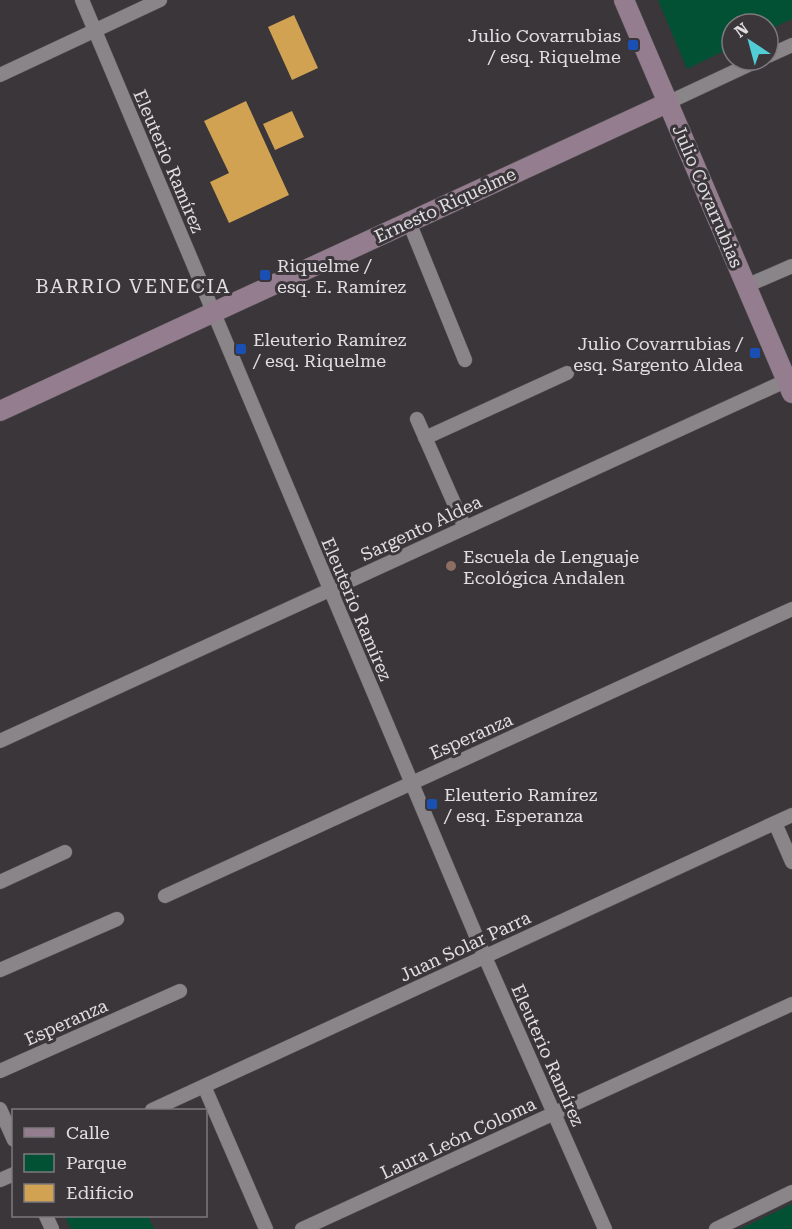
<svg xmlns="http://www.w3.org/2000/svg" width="792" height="1229" viewBox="0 0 792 1229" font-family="'Roboto Serif',serif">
	<rect width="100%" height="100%" fill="#3a363a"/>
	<path fill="#025135" d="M658,0H792V19L768,30V24H732V47L687,69Z
		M792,1204V1229H740Z
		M65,1216H148L154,1229H71Z"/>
	<path fill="#d0a252" d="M294,15L318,68L292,80L268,27Z
		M246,101L289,195L229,223L210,182L229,173L204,121Z
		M292,111L304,137L275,150L263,124Z"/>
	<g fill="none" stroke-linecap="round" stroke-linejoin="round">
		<defs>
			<path id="street" d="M82,0L485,957L605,1229
				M768,56L792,45
				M0,75L160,0
				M667,103L759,60
				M409,222L465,360
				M746,286L792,266
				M417,419L465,528
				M425,438L567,373
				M0,741L792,378
				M775,823L792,862
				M0,882L65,852
				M165,896L792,609
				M0,970L117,919
				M0,1071L180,991
				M204,1086L266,1229
				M0,1109L14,1140
				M152,1110L792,815
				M0,1180L14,1174
				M46,1216L52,1229
				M302,1229L792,1004
				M716,1229L792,1192"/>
			<path id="secondary" d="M624,0L792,393
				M0,411L667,103"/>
		</defs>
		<use href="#street" stroke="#575457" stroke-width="15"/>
		<use href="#secondary" stroke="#575457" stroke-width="21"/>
		<use href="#street" stroke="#8a8589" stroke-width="14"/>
		<use href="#secondary" stroke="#947d8f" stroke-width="20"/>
	</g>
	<g fill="#1a4fb4" stroke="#3a363a" stroke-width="2">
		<rect x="627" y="39" width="12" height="12" rx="3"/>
		<rect x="259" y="269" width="12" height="12" rx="3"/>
		<rect x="235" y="343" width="12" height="12" rx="3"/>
		<rect x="749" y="347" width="12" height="12" rx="3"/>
		<rect x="426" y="798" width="12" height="12" rx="3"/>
	</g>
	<circle fill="#8d6e63" stroke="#3a363a" stroke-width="2" cx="451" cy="566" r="6"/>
	<g text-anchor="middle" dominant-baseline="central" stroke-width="6" stroke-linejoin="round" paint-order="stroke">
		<g font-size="18" fill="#e1dee1" stroke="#3a363a" text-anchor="start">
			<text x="621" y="35" text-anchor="end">Julio Covarrubias<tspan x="621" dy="21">/ esq. Riquelme</tspan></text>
			<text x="277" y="265">Riquelme /<tspan x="277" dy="21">esq. E. Ramírez</tspan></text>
			<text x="253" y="339">Eleuterio Ramírez<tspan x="253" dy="21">/ esq. Riquelme</tspan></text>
			<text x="743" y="343" text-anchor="end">Julio Covarrubias /<tspan x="743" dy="21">esq. Sargento Aldea</tspan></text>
			<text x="463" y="556">Escuela de Lenguaje<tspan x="463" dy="21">Ecológica Andalen</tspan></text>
			<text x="444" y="794">Eleuterio Ramírez<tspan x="444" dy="21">/ esq. Esperanza</tspan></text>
		</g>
		<g font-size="18" fill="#e1dee1" stroke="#3a363a">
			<text transform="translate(169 161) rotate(67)">Eleuterio Ramírez</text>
			<text transform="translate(708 196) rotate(67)">Julio Covarrubias</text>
			<text transform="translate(445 205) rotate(-25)">Ernesto Riquelme</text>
			<text transform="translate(421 528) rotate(-25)">Sargento Aldea</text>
			<text transform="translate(357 609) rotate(67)">Eleuterio Ramírez</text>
			<text transform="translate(471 736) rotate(-24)">Esperanza</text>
			<text transform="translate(465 946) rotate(-25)">Juan Solar Parra</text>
			<text transform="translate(66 1022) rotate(-24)">Esperanza</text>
			<text transform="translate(548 1055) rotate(66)">Eleuterio Ramírez</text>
			<text transform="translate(458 1138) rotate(-25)">Laura León Coloma</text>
		</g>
		<g font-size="20" letter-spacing="1.5" fill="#e1dee1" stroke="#3a363a">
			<text x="133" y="286">BARRIO VENECIA</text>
		</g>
	</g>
	<rect x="12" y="1109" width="195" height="108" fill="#3a363a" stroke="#7d797d" stroke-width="1.5"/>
	<rect x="24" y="1128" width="30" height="9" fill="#947d8f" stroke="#7d797d" stroke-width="1.5"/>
	<text x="66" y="1139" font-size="18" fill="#e1dee1">Calle</text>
	<rect x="24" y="1154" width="30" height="18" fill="#025135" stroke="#7d797d" stroke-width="1.5"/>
	<text x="66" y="1169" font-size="18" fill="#e1dee1">Parque</text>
	<rect x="24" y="1184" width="30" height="18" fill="#d0a252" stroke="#7d797d" stroke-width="1.5"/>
	<text x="66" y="1199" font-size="18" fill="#e1dee1">Edificio</text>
	<g transform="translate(750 42) rotate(324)"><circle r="28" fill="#3a363a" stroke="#7d797d" stroke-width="1.5"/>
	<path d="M0-4.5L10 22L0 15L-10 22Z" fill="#52ccd5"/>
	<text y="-9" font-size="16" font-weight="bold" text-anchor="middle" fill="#e1dee1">N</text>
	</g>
</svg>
